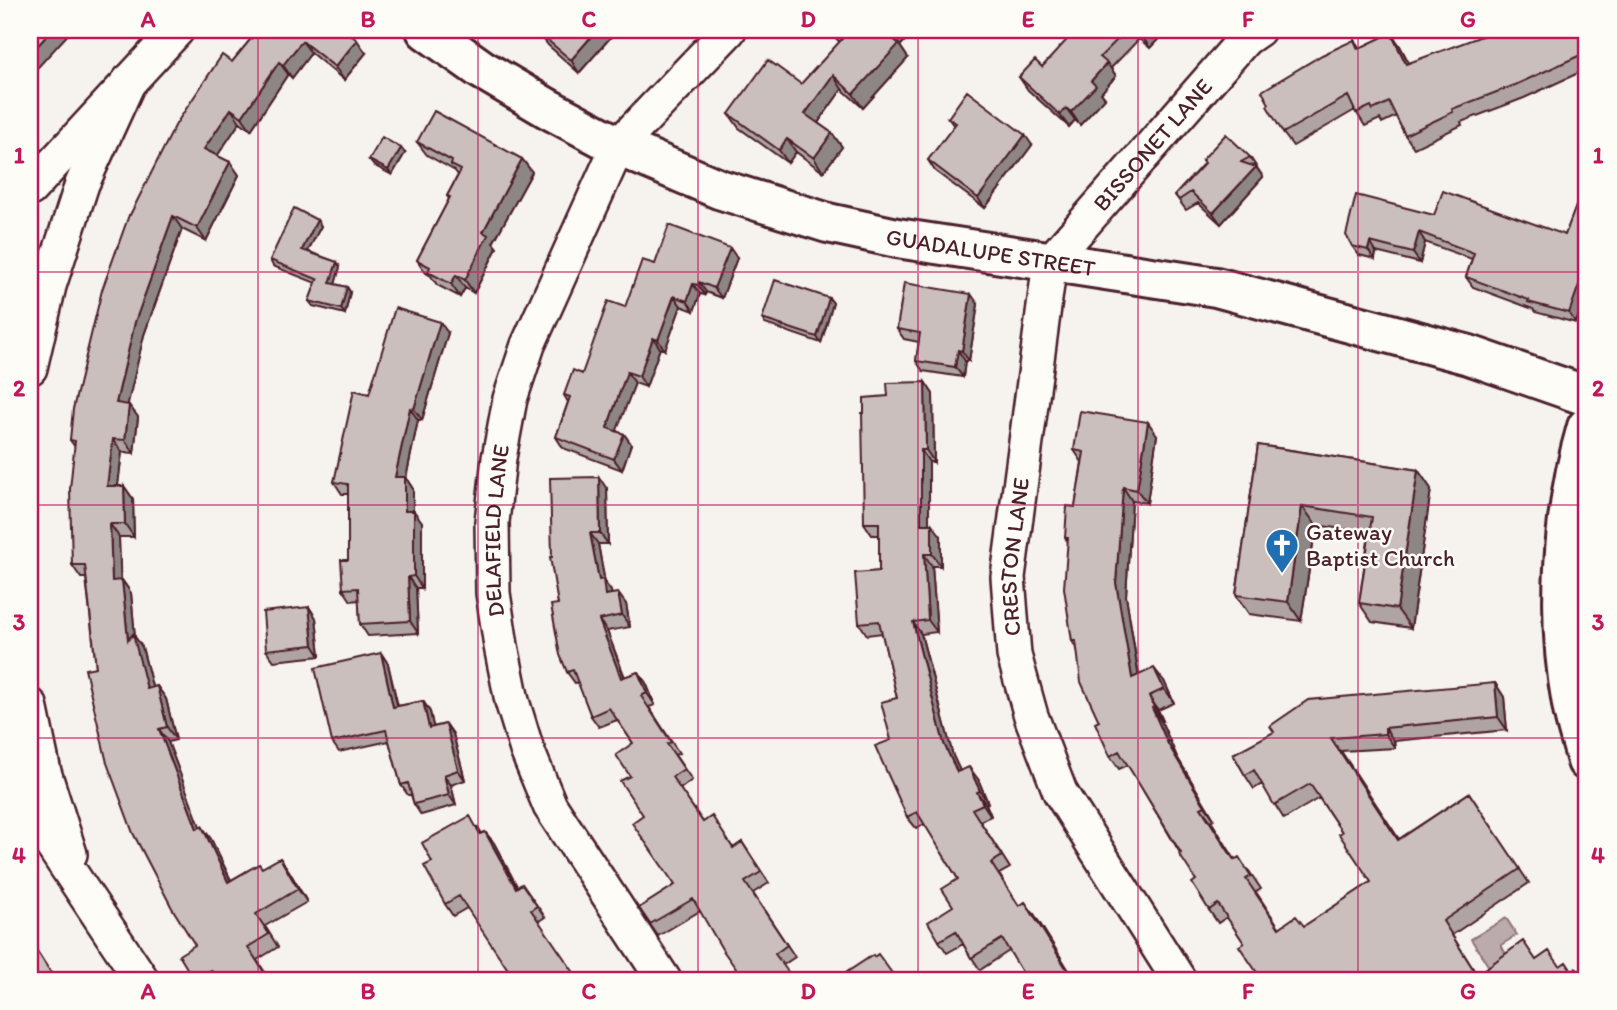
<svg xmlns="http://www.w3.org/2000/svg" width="1617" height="1010" viewBox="0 0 1617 1010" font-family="Itim,sans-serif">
	<rect width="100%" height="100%" fill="#f6f3ef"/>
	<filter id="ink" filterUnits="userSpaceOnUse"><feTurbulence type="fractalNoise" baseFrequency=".0143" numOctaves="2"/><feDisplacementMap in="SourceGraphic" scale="14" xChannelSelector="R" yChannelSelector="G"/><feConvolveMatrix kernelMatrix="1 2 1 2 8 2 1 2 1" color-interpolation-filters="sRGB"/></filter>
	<g filter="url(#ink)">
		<path fill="#bbabac" stroke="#8e7378" stroke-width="2" d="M1506,918L1517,935L1501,945L1507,956L1489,967L1471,939Z"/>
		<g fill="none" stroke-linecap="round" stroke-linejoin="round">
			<defs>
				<g id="street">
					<path d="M30,189L177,30"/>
					<path d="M30,368L49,286L82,184L129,81"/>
					<path d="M30,705L44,772L70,854"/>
					<path d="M30,812L142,980"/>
					<path id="s1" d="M664,980L550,806L527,750L512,701L501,646L493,593L492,522L499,458L510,399L528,345L618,146L729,30"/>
					<path id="s2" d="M1179,980L1060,792L1031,716L1014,655L1008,577L1050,262L1245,39L1258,30"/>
				</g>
				<g id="secondary">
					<path id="s3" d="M426,30L481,69L547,108L618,146L719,189L828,223L897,238L1216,287L1469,355L1587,396"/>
					<path d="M1587,427C1562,511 1556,618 1572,704C1575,723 1582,742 1587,761"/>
				</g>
			</defs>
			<use href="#street" stroke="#4a1f2b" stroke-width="38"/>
			<use href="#secondary" stroke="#4a1f2b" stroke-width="44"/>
			<use href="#street" stroke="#fdfcf7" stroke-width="33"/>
			<use href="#secondary" stroke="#fdfcf7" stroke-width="38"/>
		</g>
		<path fill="#afa4a3" stroke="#4a1f2b" stroke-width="2" d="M258,30L366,53L344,80L311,53L292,78L288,74L251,130L240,122L217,156L230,162L239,175L206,241L182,229L144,335L127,404L138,417L134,453L122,452L118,486H124L133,499L134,537H119L120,580H122L131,593L135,637L142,647L152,687L157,686L166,699L176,740L168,742L200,827L211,839L231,880L259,864L262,868L280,858L289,871L307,902L265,926L278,947L257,960L270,980H194L195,945L96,667L86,578H81L72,565L75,447L70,440L130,215L232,62Z
			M542,30H617L579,73L548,45L539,33Z
			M826,30H915L900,46L908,58L863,108L842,89L818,123L832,133L842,147L823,172L796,152L788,163L739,128L729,114L801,84L840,42Z
			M1084,30H1167L1150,48L1139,39L1111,68L1116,76L1101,93L1105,98L1080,125L1075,120L1069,127L1028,90L1019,77L1042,67L1078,36Z
			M1587,30V69L1524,98L1461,122L1462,125L1414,148L1405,135L1396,116L1382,123L1380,119L1365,126L1355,110L1293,146L1283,133L1354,40L1360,48L1391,33L1400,46L1409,63Z
			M948,118L1032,145L985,208L935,171L928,160L954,126Z
			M417,142L522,159L532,172L493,243L497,248L474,293L465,288L460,297L437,285L431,276L426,273L417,260L449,199L447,196L458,175L455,171L427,155Z
			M405,153L392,175L373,165L369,160Z
			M1250,157L1263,177L1221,224L1198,203L1186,210L1175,195L1204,163L1202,160Z
			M1587,178V290L1576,323L1535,312L1533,309L1473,287L1466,277L1472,259L1425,242L1420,263L1376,252L1375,259L1359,255L1352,246L1434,215L1565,235Z
			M317,220L321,226L307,251L337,262L340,267L335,284L347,287L350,292L345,314L313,306L309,301L316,283L273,266L270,260Z
			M737,258L722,298L706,292L705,295L700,294L694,311L681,306L665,350L660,348L646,387L635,383L616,431L624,434L631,444L622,470L563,448L556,437L568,402L564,395L582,374L655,264Z
			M829,298L833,303L821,343L765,324L762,319Z
			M978,304L969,361H965L963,377L923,371L916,361L919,342L904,339L897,329Z
			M448,333L422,420H418L406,478L413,489V511L422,522V588H416L418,633L368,636L360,624L359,600L351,601L343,589L348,560V494H342L334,482L369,394Z
			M925,382L933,394L934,462H929V524L941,536V566H932L937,632L921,634L953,756L960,771L978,779L988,803L986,804L991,816L980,821L1010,868L999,874L1019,906L1034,914L1071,975L1082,980L1009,951L980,970L963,944L947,953L939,941L953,906L958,879L925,824L916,828L907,817L891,740L897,698L882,633L867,635L859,623L879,571V535H872L864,523V413L888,396Z
			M1157,435L1147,503L1132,501L1126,596L1139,675L1164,681L1174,703L1158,710L1163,721H1161L1177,757L1214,819L1211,821L1235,860L1249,871L1261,889L1256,892L1279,927L1304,926L1371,882L1342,832L1319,798L1284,819L1262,784L1254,789L1245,775L1233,754L1495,683L1504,697L1507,730L1394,741L1395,748L1341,751L1399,839L1469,793L1529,883L1452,935L1477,975L1536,960L1560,966L1572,971L1585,980H1262L1244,943L1227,917L1218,923L1209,910L1196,880L1128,765L1119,769L1110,756L1077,649L1072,641L1068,542L1065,538L1075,507L1082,462L1074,450Z
			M1258,445L1418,470L1431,489L1411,628L1372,622L1359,603L1369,533L1316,525L1301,621L1249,614L1236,595Z
			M607,489L608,544H598L605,583L611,591V594L626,604L630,627L607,631L625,677L638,672L646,683L655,705L649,707L679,753L675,755L692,780L680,789L703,822L734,848L742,842L769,883L753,893L795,957L783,965L700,911L658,936L639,908L675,885L643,815L630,776L633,743L617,720L599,727L591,716L578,682L575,683L567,672L552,557Z
			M309,607L316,618L320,656L274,661L266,650Z
			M381,653L388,664L398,706L423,701L430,712L433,727L446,724L453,734L465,780L451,785L456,805L421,815L414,804L411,795H408L401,785L389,741L339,752L332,742Z
			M478,827L482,834L485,832L494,843L517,887L522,884L545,917L539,921L467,908L453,916L445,904L432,862Z"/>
		<path fill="#8e8685" stroke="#4a1f2b" stroke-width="2" d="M52,30H72L30,76V54Z
			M597,30H617L579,73L571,60Z
			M893,30H915L900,46L908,58L863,108L853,94L889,35Z
			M1146,30H1167L1150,48L1141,35Z
			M1391,33L1400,46L1416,77L1406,64Z
			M357,40L366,53L344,80L335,67Z
			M302,41L311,53L292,78L283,65Z
			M279,62L288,74L251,130L242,117Z
			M1107,63L1116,76L1101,93L1105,98L1080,125L1071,112L1091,81Z
			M833,75L842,89L815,127L805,114Z
			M1066,108L1075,120L1069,127L1060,115Z
			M231,109L240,122L213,162L204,149Z
			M832,133L842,147L823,172L814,158Z
			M1025,135L1032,145L985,208L978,198Z
			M787,139L796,152L788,163L779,150Z
			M401,148L405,153L392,175L388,170Z
			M522,159L532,172L493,243L497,248L474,293L465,280L483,232Z
			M230,162L239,175L206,241L197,228Z
			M1256,167L1263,177L1221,224L1213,213Z
			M173,216L182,229L144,335L125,416L116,403L135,322Z
			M317,220L321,226L306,255L302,250Z
			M1419,232L1425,242L1420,263L1413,253Z
			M1370,242L1376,252L1375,259L1368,250Z
			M730,248L737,258L722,298L714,288Z
			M1587,251V290L1576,323L1569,313L1580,270Z
			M337,262L340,267L334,288L330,283Z
			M456,275L465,288L460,297L451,284Z
			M699,282L706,292L705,295L698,285Z
			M693,284L700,294L694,311L687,301Z
			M347,287L350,292L345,314L341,309Z
			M971,294L978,304L969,361L962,351Z
			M674,296L681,306L665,350L658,340Z
			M829,298L833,303L821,343L817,337Z
			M440,322L448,333L422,420L414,409Z
			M653,338L660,348L646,387L639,376Z
			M958,350L965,361L963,377L955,367Z
			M627,372L635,383L614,438L607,428Z
			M925,382L933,394L934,462L926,450Z
			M129,405L138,417L134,453L125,440Z
			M410,408L418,420L406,478L413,489V523L405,511L395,477Z
			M1148,422L1157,435L1147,503L1137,490Z
			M624,434L631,444L622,470L614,459Z
			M113,439L122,452L116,499L107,486Z
			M921,450L929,462V536L921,524Z
			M1418,470L1431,489L1411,628L1397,609Z
			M599,477L607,489L608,544L600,533Z
			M124,486L133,499L134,537L125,524Z
			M1123,487L1132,501L1126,596L1141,692L1132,678L1116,583Z
			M1302,506L1316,525L1301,621L1288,602Z
			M414,511L422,522V588L414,576Z
			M110,524L119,537L121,594L112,581Z
			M932,524L941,536V566L932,554Z
			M590,533L598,544L605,583L611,591L613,606L605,595L599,580Z
			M924,554L932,566L937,632L928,620Z
			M408,577L416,588L418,633L410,621Z
			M122,580L131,593L135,637L142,647L156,702L147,689L128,640Z
			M618,593L626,604L630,627L622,615Z
			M309,607L316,618L320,656L313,645Z
			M599,620L607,631L629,690L621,678Z
			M913,622L921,634L953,756L966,784L957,772L944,744Z
			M381,653L388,664L400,718L393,707Z
			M1154,668L1164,681L1174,703L1164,689Z
			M638,672L646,683L655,705L647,693Z
			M1495,683L1504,697L1507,730L1498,717Z
			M157,686L166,699L176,740L167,727Z
			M1149,696L1158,710L1163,721L1154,707Z
			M423,701L430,712L436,739L429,728Z
			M1152,708L1161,721L1177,757L1214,819L1205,806L1168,744Z
			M446,724L453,734L465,780L458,770Z
			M1385,728L1394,741L1395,748L1385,734Z
			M159,729L168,742L206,842L197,829Z
			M969,767L978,779L988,803L980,791Z
			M444,775L451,785L456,805L449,795Z
			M977,792L986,804L991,816L983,804Z
			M1201,808L1211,821L1244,874L1234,860Z
			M202,826L211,839L237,894L228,882Z
			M485,832L494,843L524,899L516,888Z
			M280,858L289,871L307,902L298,889Z
			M1025,902L1034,914L1075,980H1074Z"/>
		<path fill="#cbbfbe" stroke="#4a1f2b" stroke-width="2" d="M30,30H52L30,54Z
			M258,30H345L357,40L335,67L302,41L283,65L279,62L242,117L231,109L204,149L230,162L197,228L173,216L135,322L116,403L129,405L125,440L113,439L107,486H124L125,524H110L112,581L122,580L128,640L133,634L147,689L157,686L167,727L159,729L197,829L202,826L228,882L259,864L262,868L280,858L298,889L256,914L269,934L248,947L269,980H218L211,970L194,980L179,955L195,945L172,908L133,833L107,763L85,669L96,667L85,565H72L70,489L75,441L70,440L73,409L102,290L129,215H130L176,124L222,55L232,62Z
			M542,30H597L571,60L539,33Z
			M832,30H893L889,35L899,44L853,94L833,75L805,114L832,133L814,158L787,139L779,150L729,114L768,60L801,84L842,39Z
			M1084,30H1127L1100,57L1107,63L1091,81L1096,86L1071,112L1066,108L1060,115L1019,77L1035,60L1042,67L1074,32L1078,36Z
			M1135,30H1146L1141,35Z
			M1498,30H1587V52L1515,85L1452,109L1453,112L1405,135L1389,102L1373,110L1371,106L1356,113L1348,96L1283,133L1267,106L1269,104L1262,91L1322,55L1354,40L1358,49L1391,33L1406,64Z
			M967,91L1025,135L978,198L928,160L956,123L948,118Z
			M434,111L522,159L483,232L488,235L465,280L456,275L451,284L428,272L430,267L417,260L450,197L447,196L461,170L451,165L452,161L417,142Z
			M1226,134L1250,157L1241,162L1256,167L1213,213L1191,192L1179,200L1175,195L1205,163L1202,160Z
			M382,137L401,148L388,170L369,160Z
			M1587,177V251L1580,270L1584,271L1569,313L1528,302L1529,300L1466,277L1474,253L1419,232L1413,253L1370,242L1368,250L1352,246L1346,235L1356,195L1434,215L1443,191L1565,235Z
			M294,208L317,220L302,250L337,262L330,283L347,287L341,309L309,301L317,280H319L270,260Z
			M669,225L730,248L714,288L699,282L698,285L693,284L687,301L674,296L658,340L653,338L639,376L627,372L607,428L624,434L614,459L556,437L570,397L564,395L573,370L582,374L608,301L625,307L642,260L655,264Z
			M775,280L829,298L817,337L762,319Z
			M904,283L971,294L962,351L958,350L955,367L916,361L920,333L897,329Z
			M395,308L440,322L414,409L410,408L395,477H405V511H414V576L408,577L410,621L360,624L358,588L343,589L341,560H348V484L334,482L354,390L369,394Z
			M925,382L926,450H921V524H932V554H924L928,620L913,622L944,744L957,772L969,767L980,791L977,792L983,804L972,809L1002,856L991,863L1019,906L1025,902L1071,976L1076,972L1082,980H1027L1002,939L971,958L956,931L939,941L928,922L953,906L942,889L958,879L917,812L907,817L875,746L891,740L881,702L897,698L879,621L859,623L855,573L879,571V523H864L862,413H864V398L888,396L887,383Z
			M1080,411L1148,422L1137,490L1123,487L1116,583L1132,678L1154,668L1164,689L1149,696L1154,707L1152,708L1168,744L1205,806L1201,808L1234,860L1239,857L1251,876L1246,879L1279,928L1296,916L1304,926L1371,882L1339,834L1342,832L1310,784L1274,805L1254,770L1245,775L1233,754L1274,732L1270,726L1308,700L1495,683L1498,717L1385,728V734L1331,738L1398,840L1469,793L1520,869L1443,921L1477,975L1523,941L1536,960L1549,951L1560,966L1566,962L1572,971L1576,968L1585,980H1436L1433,977L1428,980H1392L1390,979L1388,980H1262L1239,946L1244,943L1218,904L1209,910L1192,883L1196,880L1179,854L1181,853L1119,751L1110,756L1095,723L1099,721L1081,682L1076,641H1072L1064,588L1068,538H1065L1067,506L1075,507L1084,452L1074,450Z
			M1258,445L1418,470L1397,609L1359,603L1372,517L1302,506L1288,602L1236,595Z
			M599,477L600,533H590L599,580L603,579L605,595L618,593L622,615L599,620L621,678L638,672L647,693L641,696L671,742L667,744L684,769L672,777L703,822L712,816L733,848L742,842L761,872L745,882L787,945L775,954L794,980H744L722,949L693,899L650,924L639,908L675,885L632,823L643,815L620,781L630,776L616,755L633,743L609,708L591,716L573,670L567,672L560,655L551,605L558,604L550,557H552L550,478Z
			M309,607L313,645L266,650L263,612Z
			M381,653L393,707L423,701L429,728L446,724L458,770L444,775L449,795L414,804L408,783L401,785L386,730L332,742L315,668Z
			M470,816L480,834L485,832L516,888L522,884L537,906L531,910L579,980H515L459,896L445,904L424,866L432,862L422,843Z
			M30,940L55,979L54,980H30Z
			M878,954L897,980H835L873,955L874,957Z"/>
	</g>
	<path fill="none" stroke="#c2185b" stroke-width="2" stroke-opacity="0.55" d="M258,30V980M478,30V980M698,30V980M918,30V980M1138,30V980M1358,30V980M30,272H1587M30,505H1587M30,738H1587"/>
	<defs>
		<symbol id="church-pin" viewBox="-11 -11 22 30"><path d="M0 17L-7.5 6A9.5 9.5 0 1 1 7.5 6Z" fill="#1f6fb2" stroke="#fdfcf7"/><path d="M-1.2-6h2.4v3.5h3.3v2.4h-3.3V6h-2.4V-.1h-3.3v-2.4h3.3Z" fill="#fff"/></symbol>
	</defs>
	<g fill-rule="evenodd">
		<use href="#church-pin" x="1263" y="526" width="38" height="52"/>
	</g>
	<g text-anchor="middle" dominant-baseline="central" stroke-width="5" stroke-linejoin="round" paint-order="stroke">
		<g font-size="23" fill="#4a1f2b" stroke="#fdfcf7">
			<text stroke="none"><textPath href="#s2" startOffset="919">BISSONET LANE</textPath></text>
			<text stroke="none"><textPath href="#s3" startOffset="614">GUADALUPE STREET</textPath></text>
			<text stroke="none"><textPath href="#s1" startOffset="492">DELAFIELD LANE</textPath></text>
			<text stroke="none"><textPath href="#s2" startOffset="466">CRESTON LANE</textPath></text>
		</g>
		<g font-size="23" fill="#4a1f2b" stroke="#fdfcf7" text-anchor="start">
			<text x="1306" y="532">Gateway<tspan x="1306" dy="26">Baptist Church</tspan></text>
		</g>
	</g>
	<rect width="1617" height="1010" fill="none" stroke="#fdfcf7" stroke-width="77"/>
	<rect x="38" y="38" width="1540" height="934" fill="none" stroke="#c2185b" stroke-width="2.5"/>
	<g font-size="23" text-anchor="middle" font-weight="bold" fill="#c2185b">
		<text x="148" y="27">A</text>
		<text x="368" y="27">B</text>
		<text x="589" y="27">C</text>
		<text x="808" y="27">D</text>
		<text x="1028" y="27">E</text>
		<text x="1248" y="27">F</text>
		<text x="1468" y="27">G</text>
		<text x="19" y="163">1</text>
		<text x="1598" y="163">1</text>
		<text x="19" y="396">2</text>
		<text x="1598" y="396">2</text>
		<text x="19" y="630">3</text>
		<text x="1598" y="630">3</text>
		<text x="19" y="863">4</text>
		<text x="1598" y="863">4</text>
		<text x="148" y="999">A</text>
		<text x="368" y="999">B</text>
		<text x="589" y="999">C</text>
		<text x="808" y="999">D</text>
		<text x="1028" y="999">E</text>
		<text x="1248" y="999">F</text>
		<text x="1468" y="999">G</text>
	</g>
</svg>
